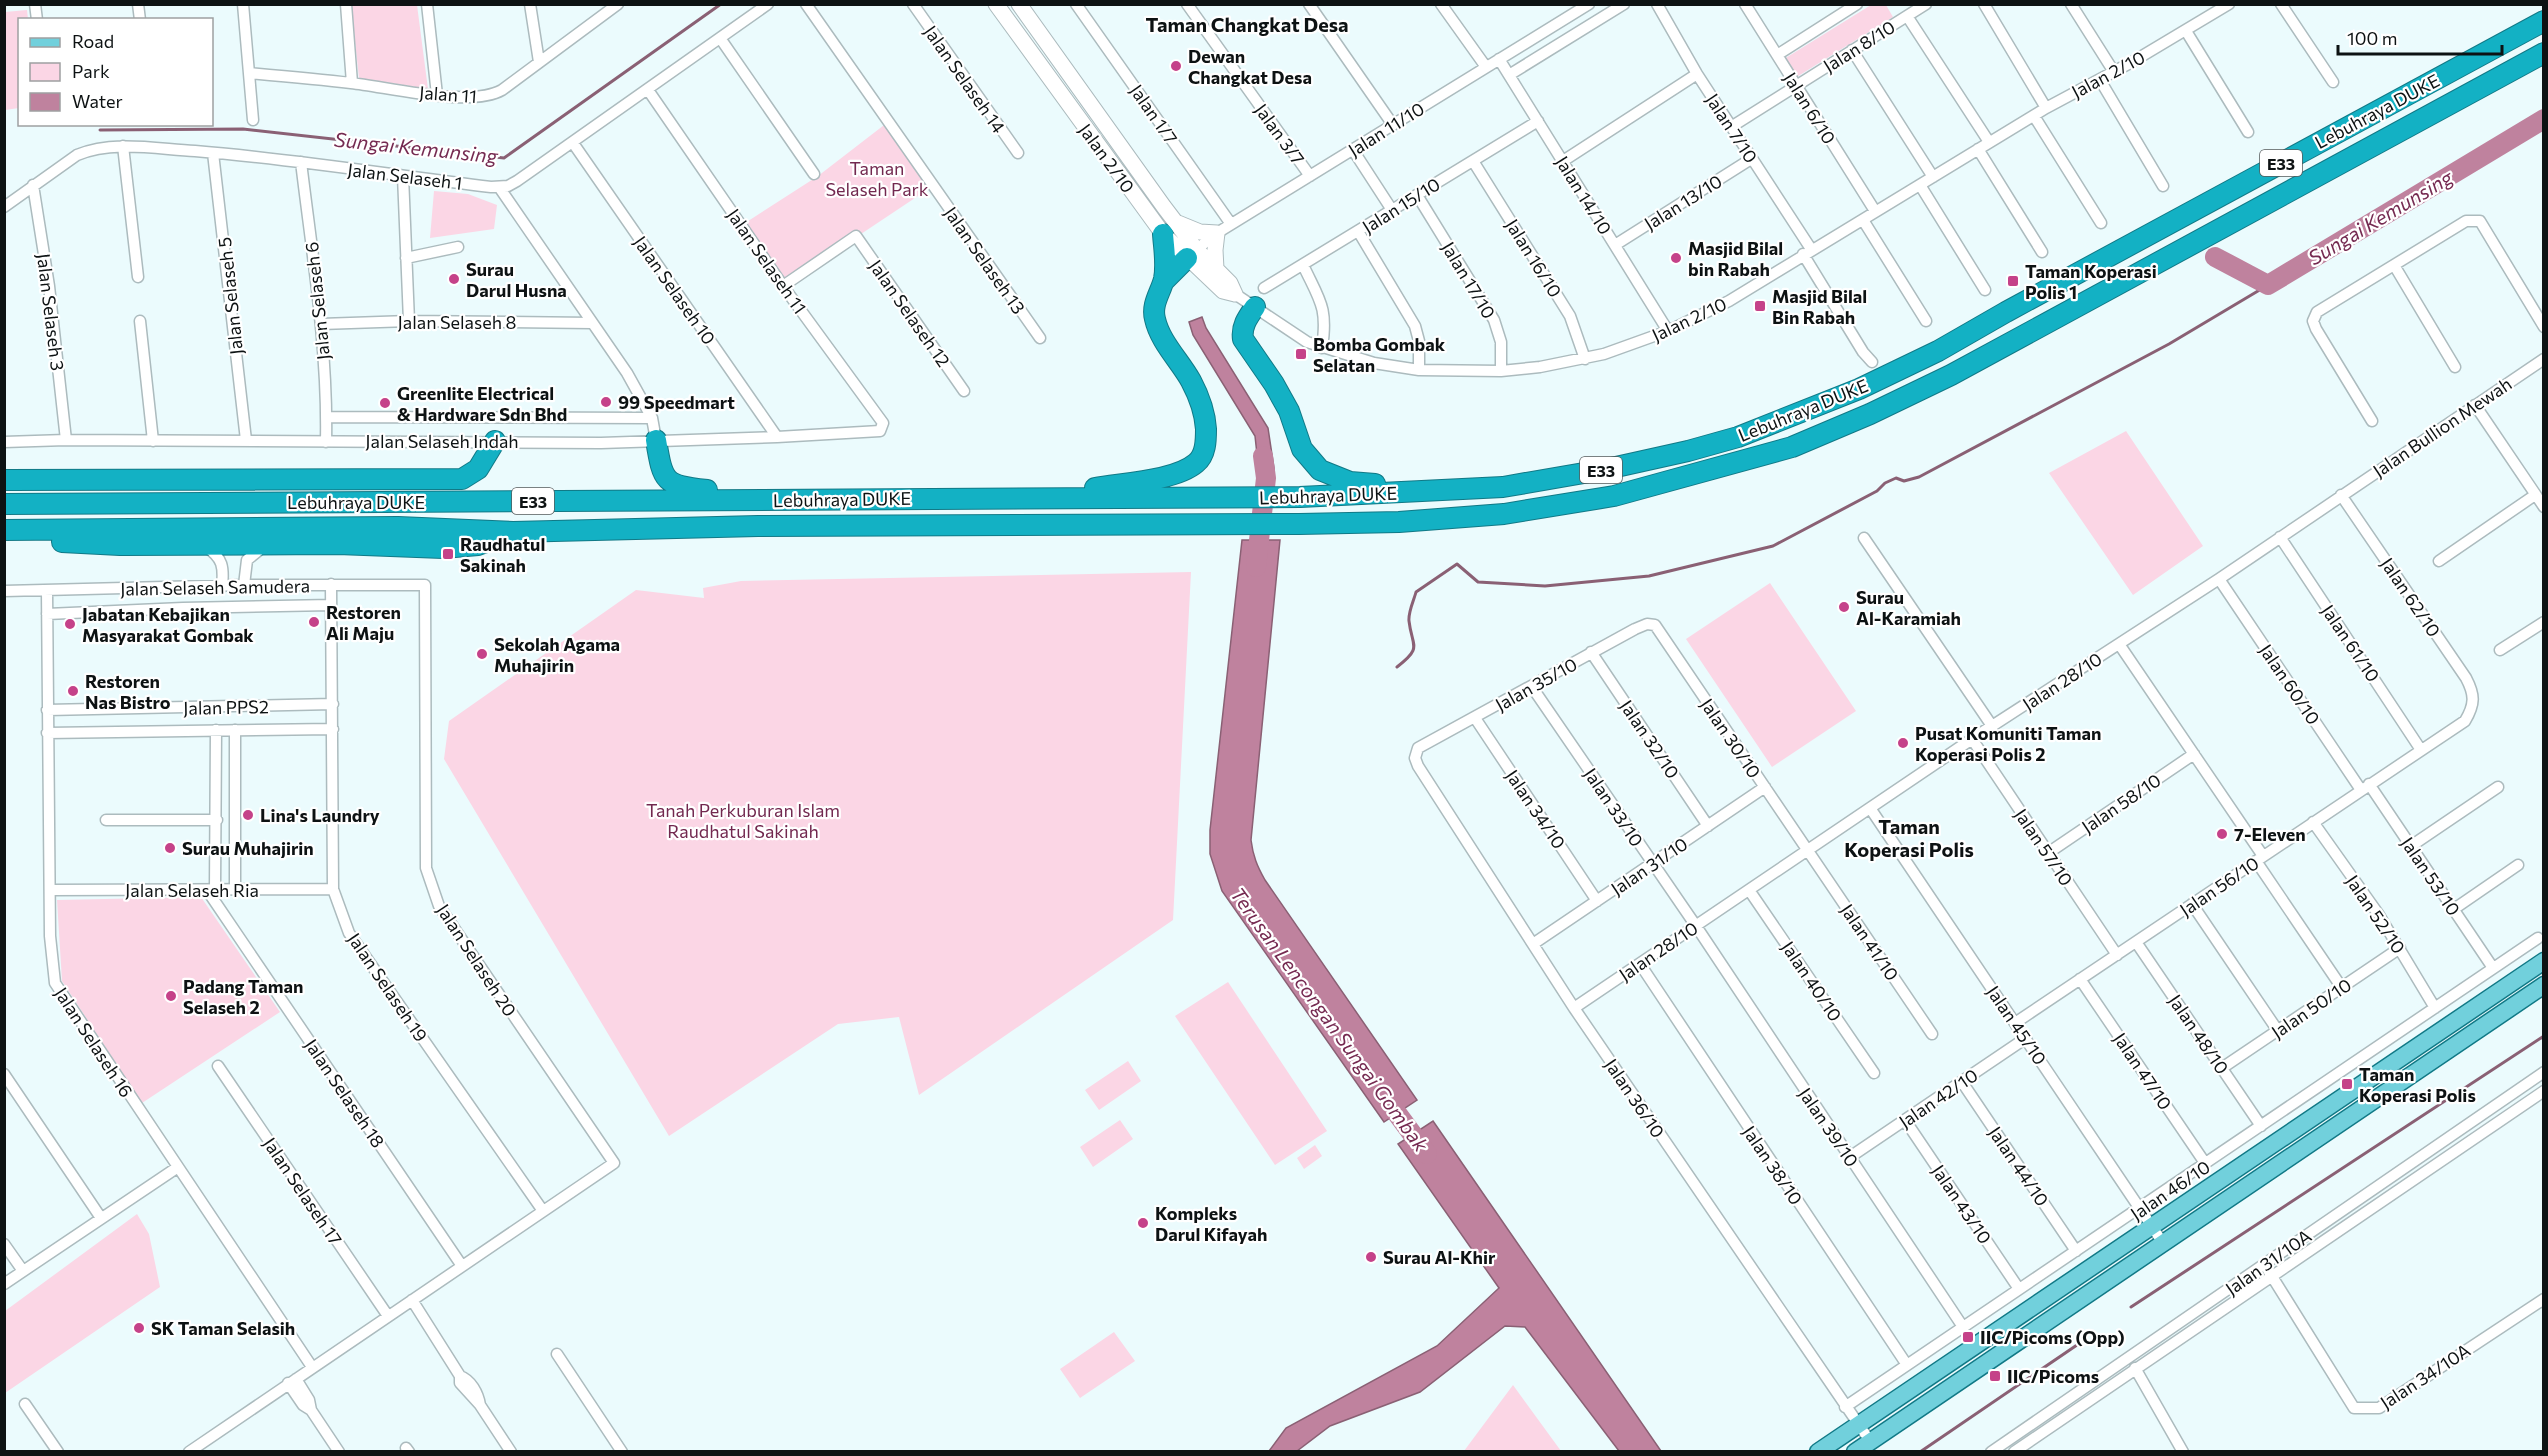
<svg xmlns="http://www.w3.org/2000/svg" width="2548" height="1456" viewBox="0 0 2548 1456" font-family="Commissioner,sans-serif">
	<rect width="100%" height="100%" fill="#ebfbfd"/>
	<path fill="#fbd6e5" d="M351,5H417L428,89L359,78Z
		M1871,5H1886L1893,17L1795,78L1784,59Z
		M27,10L28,19L20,20L19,108L5,110V12Z
		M888,122L933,186L783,286L742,225L818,176Z
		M434,191L468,194L497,205L494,229L430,238Z
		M2126,431L2203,546L2133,595L2049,473Z
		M1191,572L1173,920L919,1095L899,1017L838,1024L669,1136L444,759L449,721L636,590L704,598L703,588L741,581Z
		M1770,583L1856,711L1772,767L1686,639Z
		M201,897L280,1012L142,1103L62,981L57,900Z
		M1228,982L1327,1131L1275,1165L1175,1016Z
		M1128,1061L1141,1081L1099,1110L1085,1090Z
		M1120,1120L1133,1139L1093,1167L1080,1147Z
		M1315,1145L1322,1156L1304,1169L1297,1158Z
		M137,1214L149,1234L160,1287L5,1393V1311Z
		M1114,1332L1135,1361L1080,1398L1060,1369Z
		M1513,1385L1561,1451H1464Z"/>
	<path fill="#bf829e" stroke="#8a6074" stroke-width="1.5" d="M1202,317L1206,328L1268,428L1274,468V483L1260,482L1255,436L1193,335L1189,322Z
		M1242,540H1280L1251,840C1253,856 1257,866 1265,880L1417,1100L1384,1122L1222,891L1210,854V830Z
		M1433,1121L1661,1451H1619L1525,1327L1505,1326L1420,1392L1330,1426L1297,1451H1269L1286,1428L1437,1346L1499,1288L1398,1144Z"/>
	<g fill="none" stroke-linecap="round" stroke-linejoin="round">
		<path stroke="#8a6074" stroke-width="3" d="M100,130L243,129L504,158L721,4
			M1397,667C1423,647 1412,647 1409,621C1408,612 1414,600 1416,592L1457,564L1478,582L1545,586L1649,576L1773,546L1877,491L1885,483L1896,478L1904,481L1919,477L2169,344L2268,285
			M2131,1307L2544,1036
			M1920,1452L2077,1345"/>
		<path stroke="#bf829e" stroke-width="20" d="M2215,257L2268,285L2544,119
			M1256,567L1266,478L1263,456
			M1382,1093L1427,1154"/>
		<defs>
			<path id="street" d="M35,4L37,20
				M138,4L140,20
				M243,4L253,120
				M346,4L352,83
				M427,4L437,95
				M530,4L539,62
				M806,4L1040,338
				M913,4L1018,153
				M1076,4L1231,224
				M1187,4L1310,176
				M1309,4L1393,125
				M1441,4L1486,67
				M1657,4L1697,74L1811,249
				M1745,4L1875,211
				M1984,4L2046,108
				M2071,4L2114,72
				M2281,4L2333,82
				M1907,16L1989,142
				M2186,31L2248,132
				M720,38L814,174
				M1852,50L1933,177
				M1777,55L1857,4
				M1499,59L1668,331
				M249,73C283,76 317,79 351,83C388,87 470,108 502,90L618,4
				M1509,75L1624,4
				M2100,80L2163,186
				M2034,116L2101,223
				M1731,127L1926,4
				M573,143L777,437
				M123,146L138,277
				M1978,149L2042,252
				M1353,150L1392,210
				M213,153L246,440
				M1473,161L1570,316L1585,359
				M1563,161L1697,74
				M301,162C312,254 328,348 326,442
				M403,176L409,321
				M33,185L49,286L66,440
				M1920,185L1985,290
				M499,187L627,373L652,418L656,440
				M1417,195L1494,320L1501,342V371
				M4,207L77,155C114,140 156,149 195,151C294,159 392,175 491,187L508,186L517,181L768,4
				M1863,220L1926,321
				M1358,231L1415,326L1419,341V370
				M1615,245L1751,159
				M1191,254L1217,233L1589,4
				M1803,254L1863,352L1872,362
				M406,258L458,247
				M1303,265C1320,301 1328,307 1322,348
				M2394,265L2455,367
				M783,286L856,236L964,391
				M1264,288L1538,121
				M1235,294L1307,342L1374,363L1419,370L1501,371L1540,367L1604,354L1668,331L1729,301L2046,108L2132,62L2229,4
				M140,321L153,441
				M321,324L409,321L592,323
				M2475,405L2544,507
				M327,417L652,418
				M2372,421L2316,329L2313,321L2317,312L2466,221H2480L2544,327
				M4,442L66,440L601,443L777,437L880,431L883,423L783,286L648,90
				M2280,537L2421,750
				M1864,538L1992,726
				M206,547C223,558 224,567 222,587
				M2439,561L2535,495
				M2219,579L2361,790
				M331,584L333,889L349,933L543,1211
				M244,585L247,560L263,547
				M4,591L244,585H425L426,868L439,906L614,1163L189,1452
				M47,591L50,936L55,983L312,1367
				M47,614L183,608L331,605
				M2119,644L2263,856
				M2500,650L2544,622
				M1591,652L1708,826
				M1532,687L1696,926L1963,1327
				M47,710L333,704
				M1475,718L1597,901
				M47,733L333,729
				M1972,739L2117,955
				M2369,784L2493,968
				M1870,808L2163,1243
				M106,820H217
				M2313,822L2379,915L2435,1008
				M2411,846L2498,787
				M2048,853L2194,754
				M2256,861L2342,988
				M50,890L333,889
				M207,890L462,1266
				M215,890L216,730
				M235,890V730
				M1749,890L1874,1073
				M2192,904L2278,1031
				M2454,909L2518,865
				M2136,942L2261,1126
				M1533,944L1765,787
				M1640,964L1907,1365
				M2080,979L2205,1163
				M1574,1008L1972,739L2219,579L2544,359
				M2015,1023L2465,721C2475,704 2475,695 2466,678L2341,495
				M218,1066L388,1316
				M2222,1068L2400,948
				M4,1074L101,1218
				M1962,1082L2076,1251
				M1905,1120L2019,1289
				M1850,1157L2026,1038
				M4,1244L23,1271
				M2268,1270L2354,1408H2379L2544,1299
				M4,1284L178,1167
				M412,1300L460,1376V1383L480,1405L511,1452
				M557,1354L622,1452
				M2135,1368L2183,1452
				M460,1376C471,1380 478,1393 480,1405
				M296,1379L309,1400L311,1410L339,1452
				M288,1383L303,1405L311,1410
				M25,1404L58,1452
				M1845,1407L2538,938
				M1870,1441L1574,1008L1418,766L1415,758L1418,748L1635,629L1647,624L1655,625L1932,1034
				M406,1448L409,1452
				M1991,1452L2544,1072
				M2014,1452L2544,1091"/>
			<path id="secondary" d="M996,4L1163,234L1223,291L1235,294
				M1019,4L1164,207L1196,249L1230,283L1235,294
				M1178,223L1200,232L1217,233L1215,250L1216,269"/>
			<path id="primary" d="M1818,1452L2544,961
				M1855,1452L2544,985"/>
			<path id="highway" d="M1164,281L1187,258
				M1255,307C1248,317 1241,326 1243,339L1274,384L1289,411L1302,449L1320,470L1350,482L1375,484
				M656,440C663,483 664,485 707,490
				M4,480L462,479L478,469L495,441
				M1095,488C1122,483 1175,481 1196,463C1206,455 1206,440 1206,429C1205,413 1199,396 1191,381C1180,361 1160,342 1155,319C1151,304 1161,292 1164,279C1167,264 1164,249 1163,234
				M4,504L1300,497L1503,487L1607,469L1688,451L1738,437L1859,389L1938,351L2006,312L2544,21
				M4,530L398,527L513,532L758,526L1299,524L1399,522L1504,514L1614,496L1792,447L1870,414L1951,375L2544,53
				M62,542L120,545L338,544L443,548L478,545L502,536"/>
		</defs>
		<use href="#street" stroke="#acbbbe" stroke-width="13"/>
		<use href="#secondary" stroke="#acbbbe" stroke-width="17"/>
		<use href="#primary" stroke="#117986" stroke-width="19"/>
		<use href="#highway" stroke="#117986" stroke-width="22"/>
		<use href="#street" stroke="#fff" stroke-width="10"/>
		<use href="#secondary" stroke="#fff" stroke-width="15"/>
		<use href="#primary" stroke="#71d0dc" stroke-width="16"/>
		<use href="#highway" stroke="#13b1c4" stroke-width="20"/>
	</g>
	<g fill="#c54289" stroke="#fff" stroke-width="2">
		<circle cx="1176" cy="66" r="6"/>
		<circle cx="1676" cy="258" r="6"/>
		<circle cx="454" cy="279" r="6"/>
		<rect x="2007" y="275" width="12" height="12" rx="3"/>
		<rect x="1754" y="300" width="12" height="12" rx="3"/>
		<rect x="1295" y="348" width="12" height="12" rx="3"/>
		<circle cx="606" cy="402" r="6"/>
		<circle cx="385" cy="403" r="6"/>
		<rect x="442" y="548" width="12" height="12" rx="3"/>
		<circle cx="1844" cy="607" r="6"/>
		<circle cx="314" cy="622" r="6"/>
		<circle cx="70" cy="624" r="6"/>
		<circle cx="482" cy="654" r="6"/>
		<circle cx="73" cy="691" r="6"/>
		<circle cx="1903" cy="743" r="6"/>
		<circle cx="248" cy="815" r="6"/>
		<circle cx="2222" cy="834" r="6"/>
		<circle cx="170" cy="848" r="6"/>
		<circle cx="171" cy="996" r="6"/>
		<rect x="2341" y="1078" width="12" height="12" rx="3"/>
		<circle cx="1143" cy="1223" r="6"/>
		<circle cx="1371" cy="1257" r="6"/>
		<circle cx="139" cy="1328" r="6"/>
		<rect x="1962" y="1331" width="12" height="12" rx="3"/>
		<rect x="1989" y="1370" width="12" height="12" rx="3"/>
	</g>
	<g text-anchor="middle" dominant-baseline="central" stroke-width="4.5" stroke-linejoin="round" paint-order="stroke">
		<g fill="#fff" stroke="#56595a" stroke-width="1.5">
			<rect x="2260" y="150" width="42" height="26" rx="4.5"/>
			<rect x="1580" y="457" width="42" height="26" rx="4.5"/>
			<rect x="512" y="488" width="42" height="26" rx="4.5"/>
		</g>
		<g font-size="16" font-weight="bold" fill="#0d1213">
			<text x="2281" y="163">E33</text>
			<text x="1601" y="470">E33</text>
			<text x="533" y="501">E33</text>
		</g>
		<g font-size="18" fill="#0d1213" stroke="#fff">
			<text transform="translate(1859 46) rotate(-32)">Jalan 8/10</text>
			<text transform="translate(2108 74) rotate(-28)">Jalan 2/10</text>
			<text transform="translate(965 79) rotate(55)">Jalan Selaseh 14</text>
			<text transform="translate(448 94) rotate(4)">Jalan 11</text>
			<text transform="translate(1810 108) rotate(58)">Jalan 6/10</text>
			<text transform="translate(2377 111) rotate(-28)">Lebuhraya DUKE</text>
			<text transform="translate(1154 114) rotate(55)">Jalan 1/7</text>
			<text transform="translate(1732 128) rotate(57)">Jalan 7/10</text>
			<text transform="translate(1386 129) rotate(-32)">Jalan 11/10</text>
			<text transform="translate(1280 134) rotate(54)">Jalan 3/7</text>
			<text transform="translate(1107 158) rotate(54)">Jalan 2/10</text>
			<text transform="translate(405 176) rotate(7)">Jalan Selaseh 1</text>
			<text transform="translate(1584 195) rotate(58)">Jalan 14/10</text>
			<text transform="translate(1683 202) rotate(-32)">Jalan 13/10</text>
			<text transform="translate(1401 205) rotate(-32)">Jalan 15/10</text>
			<text transform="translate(1534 258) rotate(58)">Jalan 16/10</text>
			<text transform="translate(985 260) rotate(55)">Jalan Selaseh 13</text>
			<text transform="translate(767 261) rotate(55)">Jalan Selaseh 11</text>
			<text transform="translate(1469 280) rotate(59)">Jalan 17/10</text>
			<text transform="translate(675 290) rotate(55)">Jalan Selaseh 10</text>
			<text transform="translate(230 296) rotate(-96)">Jalan Selaseh 5</text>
			<text transform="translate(317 301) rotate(-96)">Jalan Selaseh 6</text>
			<text transform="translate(51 312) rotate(83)">Jalan Selaseh 3</text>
			<text transform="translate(910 313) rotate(55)">Jalan Selaseh 12</text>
			<text transform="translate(1689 319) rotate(-25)">Jalan 2/10</text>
			<text x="457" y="322">Jalan Selaseh 8</text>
			<text transform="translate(1803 410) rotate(-22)">Lebuhraya DUKE</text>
			<text transform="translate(2442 427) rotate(-34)">Jalan Bullion Mewah</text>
			<text x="442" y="441">Jalan Selaseh Indah</text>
			<text transform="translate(1328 495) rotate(-2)">Lebuhraya DUKE</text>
			<text transform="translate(842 499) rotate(-1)">Lebuhraya DUKE</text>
			<text x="356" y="502">Lebuhraya DUKE</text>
			<text transform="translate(215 587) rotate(-1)">Jalan Selaseh Samudera</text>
			<text transform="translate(2411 597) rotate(56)">Jalan 62/10</text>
			<text transform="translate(2351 643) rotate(56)">Jalan 61/10</text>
			<text transform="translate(2062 681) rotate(-33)">Jalan 28/10</text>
			<text transform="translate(1536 684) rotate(-29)">Jalan 35/10</text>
			<text transform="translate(2290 684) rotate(56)">Jalan 60/10</text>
			<text transform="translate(226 707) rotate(-1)">Jalan PPS2</text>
			<text transform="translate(1731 738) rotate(56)">Jalan 30/10</text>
			<text transform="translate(1650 739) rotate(56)">Jalan 32/10</text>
			<text transform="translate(2121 803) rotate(-34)">Jalan 58/10</text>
			<text transform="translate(1614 807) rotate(56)">Jalan 33/10</text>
			<text transform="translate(1536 809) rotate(56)">Jalan 34/10</text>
			<text transform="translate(2044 847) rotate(56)">Jalan 57/10</text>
			<text transform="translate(1649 866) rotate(-34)">Jalan 31/10</text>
			<text transform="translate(2431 876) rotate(56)">Jalan 53/10</text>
			<text transform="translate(2219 886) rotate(-34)">Jalan 56/10</text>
			<text x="192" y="890">Jalan Selaseh Ria</text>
			<text transform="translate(2376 914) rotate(56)">Jalan 52/10</text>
			<text transform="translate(1870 942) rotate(56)">Jalan 41/10</text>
			<text transform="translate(1658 951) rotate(-34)">Jalan 28/10</text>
			<text transform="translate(477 960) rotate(57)">Jalan Selaseh 20</text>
			<text transform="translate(1812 981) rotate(56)">Jalan 40/10</text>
			<text transform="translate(388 987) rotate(56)">Jalan Selaseh 19</text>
			<text transform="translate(2311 1008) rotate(-34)">Jalan 50/10</text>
			<text transform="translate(2017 1025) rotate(56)">Jalan 45/10</text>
			<text transform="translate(2199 1034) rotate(56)">Jalan 48/10</text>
			<text transform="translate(94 1042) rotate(57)">Jalan Selaseh 16</text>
			<text transform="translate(2143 1071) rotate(56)">Jalan 47/10</text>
			<text transform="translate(345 1093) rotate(56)">Jalan Selaseh 18</text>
			<text transform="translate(1635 1098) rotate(56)">Jalan 36/10</text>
			<text transform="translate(1938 1098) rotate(-34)">Jalan 42/10</text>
			<text transform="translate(1829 1127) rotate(56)">Jalan 39/10</text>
			<text transform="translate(1773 1165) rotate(56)">Jalan 38/10</text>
			<text transform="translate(2019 1166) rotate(56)">Jalan 44/10</text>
			<text transform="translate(2170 1190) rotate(-34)">Jalan 46/10</text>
			<text transform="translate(303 1191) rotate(56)">Jalan Selaseh 17</text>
			<text transform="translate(1962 1204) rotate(56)">Jalan 43/10</text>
			<text transform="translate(2268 1262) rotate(-35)">Jalan 31/10A</text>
			<text transform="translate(2425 1376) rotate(-33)">Jalan 34/10A</text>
		</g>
		<g font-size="18" font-weight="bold" fill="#0d1213" stroke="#fff" text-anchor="start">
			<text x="1188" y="56">Dewan<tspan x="1188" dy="21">Changkat Desa</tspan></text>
			<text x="1688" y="248">Masjid Bilal<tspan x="1688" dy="21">bin Rabah</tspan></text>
			<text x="466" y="269">Surau<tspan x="466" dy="21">Darul Husna</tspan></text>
			<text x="2025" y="271">Taman Koperasi<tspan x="2025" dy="21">Polis 1</tspan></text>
			<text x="1772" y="296">Masjid Bilal<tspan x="1772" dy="21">Bin Rabah</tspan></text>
			<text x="1313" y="344">Bomba Gombak<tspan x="1313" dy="21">Selatan</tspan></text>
			<text x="397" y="393">Greenlite Electrical<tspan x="397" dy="21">&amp; Hardware Sdn Bhd</tspan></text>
			<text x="618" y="402">99 Speedmart</text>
			<text x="460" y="544">Raudhatul<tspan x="460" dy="21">Sakinah</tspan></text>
			<text x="1856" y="597">Surau<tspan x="1856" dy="21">Al-Karamiah</tspan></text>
			<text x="326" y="612">Restoren<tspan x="326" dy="21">Ali Maju</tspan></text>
			<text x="82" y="614">Jabatan Kebajikan<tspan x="82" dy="21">Masyarakat Gombak</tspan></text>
			<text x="494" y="644">Sekolah Agama<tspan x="494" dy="21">Muhajirin</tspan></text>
			<text x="85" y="681">Restoren<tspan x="85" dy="21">Nas Bistro</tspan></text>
			<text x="1915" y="733">Pusat Komuniti Taman<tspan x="1915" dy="21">Koperasi Polis 2</tspan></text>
			<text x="260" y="815">Lina's Laundry</text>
			<text x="2234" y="834">7-Eleven</text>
			<text x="182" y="848">Surau Muhajirin</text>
			<text x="183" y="986">Padang Taman<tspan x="183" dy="21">Selaseh 2</tspan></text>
			<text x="2359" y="1074">Taman<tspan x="2359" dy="21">Koperasi Polis</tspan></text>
			<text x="1155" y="1213">Kompleks<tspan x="1155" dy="21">Darul Kifayah</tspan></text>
			<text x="1383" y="1257">Surau Al-Khir</text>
			<text x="151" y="1328">SK Taman Selasih</text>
			<text x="1980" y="1337">IIC/Picoms (Opp)</text>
			<text x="2007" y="1376">IIC/Picoms</text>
		</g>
		<g font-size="18" fill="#72284f" stroke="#fff">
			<text x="877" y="168">Taman<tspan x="877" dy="21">Selaseh Park</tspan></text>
			<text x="743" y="810">Tanah Perkuburan Islam<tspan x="743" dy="21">Raudhatul Sakinah</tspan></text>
		</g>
		<g font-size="20" font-weight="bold" fill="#0d1213" stroke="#fff">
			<text x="1247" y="24">Taman Changkat Desa</text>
			<text x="1909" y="826">Taman<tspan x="1909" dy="23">Koperasi Polis</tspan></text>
		</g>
		<g font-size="20" font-style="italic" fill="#752a51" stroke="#fff">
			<text transform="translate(416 147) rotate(6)">Sungai Kemunsing</text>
			<text transform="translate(2380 217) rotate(-31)">Sungai Kemunsing</text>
			<text transform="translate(1330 1019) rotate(54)">Terusan Lencongan Sungai Gombak</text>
		</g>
	</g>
	<rect width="2548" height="1456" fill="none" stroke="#0d1213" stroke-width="12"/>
	<rect x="18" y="18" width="195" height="108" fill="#ffffff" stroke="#9ea0a1" stroke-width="1.5"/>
	<rect x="30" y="38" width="30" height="9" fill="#71d0dc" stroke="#9ea0a1" stroke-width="1.5"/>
	<text x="72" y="48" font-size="18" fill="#0d1213">Road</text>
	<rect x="30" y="63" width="30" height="18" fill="#fbd6e5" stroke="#9ea0a1" stroke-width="1.5"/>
	<text x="72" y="78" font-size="18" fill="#0d1213">Park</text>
	<rect x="30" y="93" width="30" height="18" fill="#bf829e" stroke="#9ea0a1" stroke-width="1.5"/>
	<text x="72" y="108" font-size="18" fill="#0d1213">Water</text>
	<path d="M2338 45v9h164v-9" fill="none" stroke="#0d1213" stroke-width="3"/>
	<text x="2347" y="45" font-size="18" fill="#0d1213" stroke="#ffffff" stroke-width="4.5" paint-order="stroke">100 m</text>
</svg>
